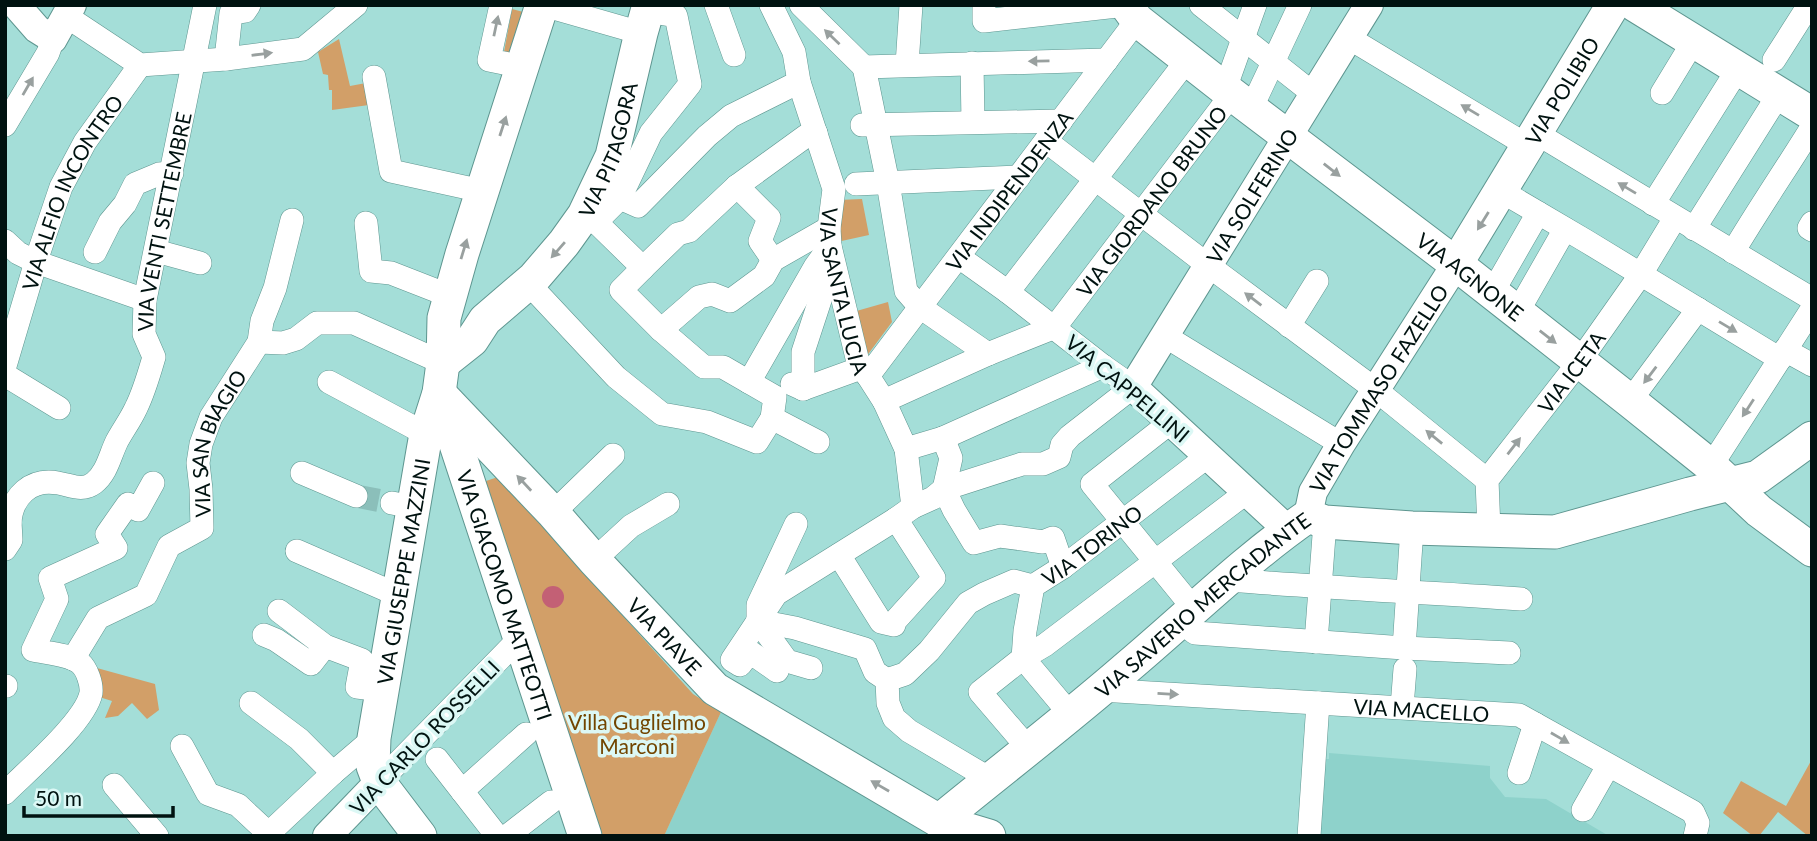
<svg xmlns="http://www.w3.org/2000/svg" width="1817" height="841" viewBox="0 0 1817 841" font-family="Lato,sans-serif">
	<rect width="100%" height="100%" fill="#a4ded8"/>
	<path fill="#8ed2cb" d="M721,712L783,748L934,836H664Z
		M1329,753L1490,766V778L1505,797L1546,799L1609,836H1320L1325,759H1329Z"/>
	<path fill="#d29f68" d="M512,9L527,13L515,55L504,52Z
		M339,39L350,86L366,83L369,105L332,110V90H329L328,75L323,74L318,52Z
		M862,199L869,235L837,242L839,200Z
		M888,302L892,322L866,357L853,312Z
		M498,477L693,694L721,712L664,836H601L483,482Z
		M86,665L155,684L159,710L147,719L132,703L118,716L105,718L112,701L96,696Z
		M1812,759V836H1808L1778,812L1759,836H1753L1723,813L1741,781L1786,806Z"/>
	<path fill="#c36075" d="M542 597a11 11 0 1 1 22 0a11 11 0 1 1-22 0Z"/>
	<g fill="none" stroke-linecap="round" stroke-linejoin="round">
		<path stroke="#8bbfba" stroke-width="23" stroke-dasharray="23 11" stroke-linecap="butt" d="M356,496L392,503"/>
		<defs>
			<g id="minor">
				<path d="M501,5L489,60L523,67"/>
				<path d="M543,5L641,33"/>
				<path d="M716,5L734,55"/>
				<path id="s1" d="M771,5L794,52L799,82L834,189L829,228L830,246L857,358L861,368L868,376L884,401L906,449L913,507"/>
				<path d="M801,5L864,67"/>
				<path d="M984,5V21L1126,5"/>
				<path d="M1201,5L1315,95"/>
				<path d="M66,16L140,65L226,59L303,49L356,5"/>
				<path d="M1349,38L1528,146"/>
				<path d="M226,59L231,13L245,11L249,5"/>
				<path d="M1774,60L1809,5"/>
				<path d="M972,63L973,122"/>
				<path d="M907,65L911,5"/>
				<path d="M864,67L888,183L906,291L920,307L988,354"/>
				<path d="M864,67L1107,60"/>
				<path d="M374,77L391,171L482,191"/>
				<path d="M1225,89L1255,5"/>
				<path d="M1662,93L1693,42"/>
				<path d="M1251,109L1300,5"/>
				<path d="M5,125L48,53L53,39"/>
				<path d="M862,125L1061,121"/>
				<path d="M1536,133L1812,299"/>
				<path d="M1046,141L1209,266L1376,390L1487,480"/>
				<path d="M856,184L1019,177"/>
				<path d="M737,186L769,218L760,241L773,260"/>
				<path d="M1501,191L1586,241L1780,359"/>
				<path d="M620,198L638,206L707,136L731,116L799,82"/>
				<path d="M1653,204L1738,69"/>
				<path d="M584,215L598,224L643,268L678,234L689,231L737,186L806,136L816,133"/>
				<path d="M366,223L371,271L391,273L450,296"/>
				<path d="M1812,223L1809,228L1812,230"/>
				<path d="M598,224L603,215L620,198L651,133L690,84L676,16L648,11"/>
				<path d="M1694,229L1779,94"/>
				<path d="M5,241L18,253L36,262L145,300"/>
				<path d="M156,251L200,263"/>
				<path d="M95,252L110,222L125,204L135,184L159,174L172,173"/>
				<path d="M1733,252C1758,210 1786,169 1812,127"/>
				<path d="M528,283L616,377L662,414L707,422L757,442L772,418L775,397L723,367H704L661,330L621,290L643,268"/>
				<path d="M1008,292L1188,59"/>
				<path d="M1492,293L1538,213"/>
				<path d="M1517,313L1565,229"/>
				<path d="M1289,326L1317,281"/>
				<path d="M661,330L699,297L712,294L730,301L764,276L773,260L829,228"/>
				<path d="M1165,336L1341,444"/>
				<path d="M259,342L283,343L296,339L317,323H354L443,363"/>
				<path d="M1785,350L1812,365"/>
				<path id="s2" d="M5,366L38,255L61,187L85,142L140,65"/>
				<path d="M5,375L59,408"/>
				<path id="s3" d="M868,376L1137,20"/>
				<path d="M329,382L426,434"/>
				<path d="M749,382L815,267L830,246"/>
				<path d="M792,384L803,389L861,368"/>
				<path d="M803,389V352L823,291L836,274"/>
				<path id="s4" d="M884,401L988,354L1055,327L1232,94"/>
				<path d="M1630,401L1698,309"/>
				<path d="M772,418L818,442"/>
				<path d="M1171,422L1092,484L1194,609"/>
				<path d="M943,438L951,458L944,489L954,510L974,543L1000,536L1043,542L1053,538L1063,567"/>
				<path d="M906,449L943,438L1103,366"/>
				<path d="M1711,466L1812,309"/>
				<path d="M302,473L356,496"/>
				<path d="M392,503L413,507"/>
				<path d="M553,513L613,455"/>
				<path d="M5,518L10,522L11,540L5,549"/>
				<path id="s5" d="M10,522C12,496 31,478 58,483C71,485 82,492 94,483C107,473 110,455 117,441C123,430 131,419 136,408C144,392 149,374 154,357L144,334L145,300L205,5"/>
				<path d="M796,524L758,605V621L787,661L811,668"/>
				<path id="s6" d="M1489,530L1487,480L1579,362L1641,274L1675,218"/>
				<path d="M297,551L398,595"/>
				<path d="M839,555L881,622L894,625L895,621L934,578L896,519"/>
				<path d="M594,560L631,526L668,504"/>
				<path d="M1229,580C1326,588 1423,592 1521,599"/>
				<path d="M279,611L325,646L362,660L357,687L383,690"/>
				<path d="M758,621L795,628L865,649L875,672L887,680"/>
				<path d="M1180,621L1195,633L1404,648L1509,653"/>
				<path d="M264,635L276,640L311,664L325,646"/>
				<path d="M1316,642L1325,522"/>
				<path d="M1404,648L1412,528"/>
				<path id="s7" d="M73,659L98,618L146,595L169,546L202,528L201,489L198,463L201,444L211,417L259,342L262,321L275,288L292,220"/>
				<path d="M777,671L750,652L740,665L732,660L776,594L896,519L913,507L933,498L944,489L1022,464H1043L1059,457L1062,445L1070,436L1133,387L1103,366L1008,292L959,257"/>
				<path d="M887,680L905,674L929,651L968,603L984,594L1014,581L1033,586"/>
				<path d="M887,680L888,703L894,718L909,731L990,779"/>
				<path d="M5,686H6"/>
				<path id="s8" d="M1100,690L1519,715L1693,812L1698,823L1695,836"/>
				<path d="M251,703L299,739L333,773"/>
				<path d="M1402,707L1405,669"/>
				<path d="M1070,714L1023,658L1045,645L1247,492"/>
				<path d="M182,746L208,794L238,805L268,833"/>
				<path id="s9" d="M1028,748L980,692L1023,658L1025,631L1033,586L1063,567L1208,456"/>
				<path d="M437,759L497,836"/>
				<path d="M1519,773L1535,724"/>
				<path d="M379,782L520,638"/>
				<path d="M114,785L157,836"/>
				<path d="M462,791L526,734"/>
				<path d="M5,793C26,772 86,721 91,693C92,684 87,669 80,663C69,654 47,653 33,650L57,599L50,578L116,548L107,534L128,504L138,510L153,483"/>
				<path d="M1583,810L1608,766"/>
				<path d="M266,836L333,773L374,738"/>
				<path d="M507,836L551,802"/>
				<path d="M1309,836L1318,703"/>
			</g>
			<g id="tertiary">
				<path d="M16,5L37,29L53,39L72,5"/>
				<path id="s10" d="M1308,516L1313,492L1341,444L1456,264"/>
				<path id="s11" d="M1288,530L1133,387L1369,5"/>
				<path d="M327,836L379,782"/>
			</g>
			<g id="secondary">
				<path id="s12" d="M1126,5L1137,20L1225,89L1456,264L1630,401L1711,466L1759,511L1812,550"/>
				<path d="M1635,5L1812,114"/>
				<path id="s13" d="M1456,264L1613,5"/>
				<path id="s14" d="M443,363L472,340L485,320L534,278L564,243L584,215L612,156L641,33L649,5"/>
				<path id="s15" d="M439,393L553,513L594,560L715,689L939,821L989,836"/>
				<path id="s16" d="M442,402L585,836"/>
				<path id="s17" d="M939,821C1000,771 1064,722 1124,670C1185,619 1242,562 1308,516L1325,522L1412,528L1555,532L1690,494L1758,477L1812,438"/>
				<path id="s18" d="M420,836L379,782L373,766L374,738L423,451L426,434L439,393L443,363L444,318L462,254L542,5"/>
			</g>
		</defs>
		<use href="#minor" stroke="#5e9690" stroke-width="24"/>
		<use href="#tertiary" stroke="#5e9690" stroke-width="30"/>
		<use href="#secondary" stroke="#5e9690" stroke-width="35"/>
		<use href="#minor" stroke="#fff" stroke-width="23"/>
		<use href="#tertiary" stroke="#fff" stroke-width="28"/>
		<use href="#secondary" stroke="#fff" stroke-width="33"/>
	</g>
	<defs><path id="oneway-solid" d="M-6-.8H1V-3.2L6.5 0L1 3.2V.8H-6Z" transform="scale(1.75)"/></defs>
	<g fill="#99a09f">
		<use href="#oneway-solid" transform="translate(496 26) rotate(-78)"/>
		<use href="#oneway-solid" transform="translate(832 37) rotate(-136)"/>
		<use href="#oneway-solid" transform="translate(262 54) rotate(-7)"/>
		<use href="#oneway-solid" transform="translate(1039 61) rotate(179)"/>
		<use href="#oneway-solid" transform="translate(28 86) rotate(-60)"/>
		<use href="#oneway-solid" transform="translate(1470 110) rotate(-149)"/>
		<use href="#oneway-solid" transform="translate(503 126) rotate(-72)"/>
		<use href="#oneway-solid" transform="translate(1332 170) rotate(38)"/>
		<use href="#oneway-solid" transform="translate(1627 188) rotate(-149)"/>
		<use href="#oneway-solid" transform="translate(1483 221) rotate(122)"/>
		<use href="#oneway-solid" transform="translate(464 249) rotate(-73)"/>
		<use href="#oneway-solid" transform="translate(558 250) rotate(131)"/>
		<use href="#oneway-solid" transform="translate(1253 299) rotate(-143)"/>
		<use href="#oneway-solid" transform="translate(1728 327) rotate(31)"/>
		<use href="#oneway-solid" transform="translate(1548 337) rotate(38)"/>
		<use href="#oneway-solid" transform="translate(1650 375) rotate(127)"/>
		<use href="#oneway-solid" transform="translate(1748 408) rotate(123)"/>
		<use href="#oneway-solid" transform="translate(1434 437) rotate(-141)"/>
		<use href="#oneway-solid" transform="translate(1514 446) rotate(-52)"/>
		<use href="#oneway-solid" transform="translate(524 483) rotate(-133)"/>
		<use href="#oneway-solid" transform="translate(1168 694) rotate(3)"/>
		<use href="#oneway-solid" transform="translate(1560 738) rotate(30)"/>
		<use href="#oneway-solid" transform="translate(880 786) rotate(-150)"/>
	</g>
	<g text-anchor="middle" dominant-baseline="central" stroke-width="7" stroke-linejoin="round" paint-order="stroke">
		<g font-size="21" fill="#001210" stroke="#dcf8f5">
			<text stroke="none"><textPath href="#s13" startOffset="203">VIA POLIBIO</textPath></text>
			<text stroke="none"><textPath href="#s14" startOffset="276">VIA PITAGORA</textPath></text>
			<text stroke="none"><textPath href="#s3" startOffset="233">VIA INDIPENDENZA</textPath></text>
			<text stroke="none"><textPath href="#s2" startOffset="187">VIA ALFIO INCONTRO</textPath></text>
			<text stroke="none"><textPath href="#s11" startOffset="436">VIA SOLFERINO</textPath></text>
			<text stroke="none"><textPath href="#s4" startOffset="345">VIA GIORDANO BRUNO</textPath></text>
			<text stroke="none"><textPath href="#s5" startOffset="388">VIA VENTI SETTEMBRE</textPath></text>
			<text stroke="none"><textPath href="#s12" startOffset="439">VIA AGNONE</textPath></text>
			<text stroke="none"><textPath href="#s1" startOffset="299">VIA SANTA LUCIA</textPath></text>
			<text stroke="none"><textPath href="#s6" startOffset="187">VIA ICETA</textPath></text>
			<text transform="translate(1128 388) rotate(40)">VIA CAPPELLINI</text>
			<text stroke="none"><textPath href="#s10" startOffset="147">VIA TOMMASO FAZELLO</textPath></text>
			<text stroke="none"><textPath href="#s7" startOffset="282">VIA SAN BIAGIO</textPath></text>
			<text stroke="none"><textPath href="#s9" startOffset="273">VIA TORINO</textPath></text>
			<text stroke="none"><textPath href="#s18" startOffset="282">VIA GIUSEPPE MAZZINI</textPath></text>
			<text stroke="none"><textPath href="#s16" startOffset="203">VIA GIACOMO MATTEOTTI</textPath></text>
			<text stroke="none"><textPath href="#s17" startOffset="341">VIA SAVERIO MERCADANTE</textPath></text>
			<text stroke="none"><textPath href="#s15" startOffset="332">VIA PIAVE</textPath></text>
			<text stroke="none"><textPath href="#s8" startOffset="322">VIA MACELLO</textPath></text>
			<text transform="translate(424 737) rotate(-46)">VIA CARLO ROSSELLI</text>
		</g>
		<g font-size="21" fill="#724500" stroke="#dcf8f5">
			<text x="637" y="721">Villa Guglielmo<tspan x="637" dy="24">Marconi</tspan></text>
		</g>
	</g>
	<rect width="1817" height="841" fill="none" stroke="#001210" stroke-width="14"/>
	<path d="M24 806v10h149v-10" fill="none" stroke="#001210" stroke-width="3.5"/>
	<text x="35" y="806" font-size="21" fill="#001210" stroke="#dcf8f5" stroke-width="5" paint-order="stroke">50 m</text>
</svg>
